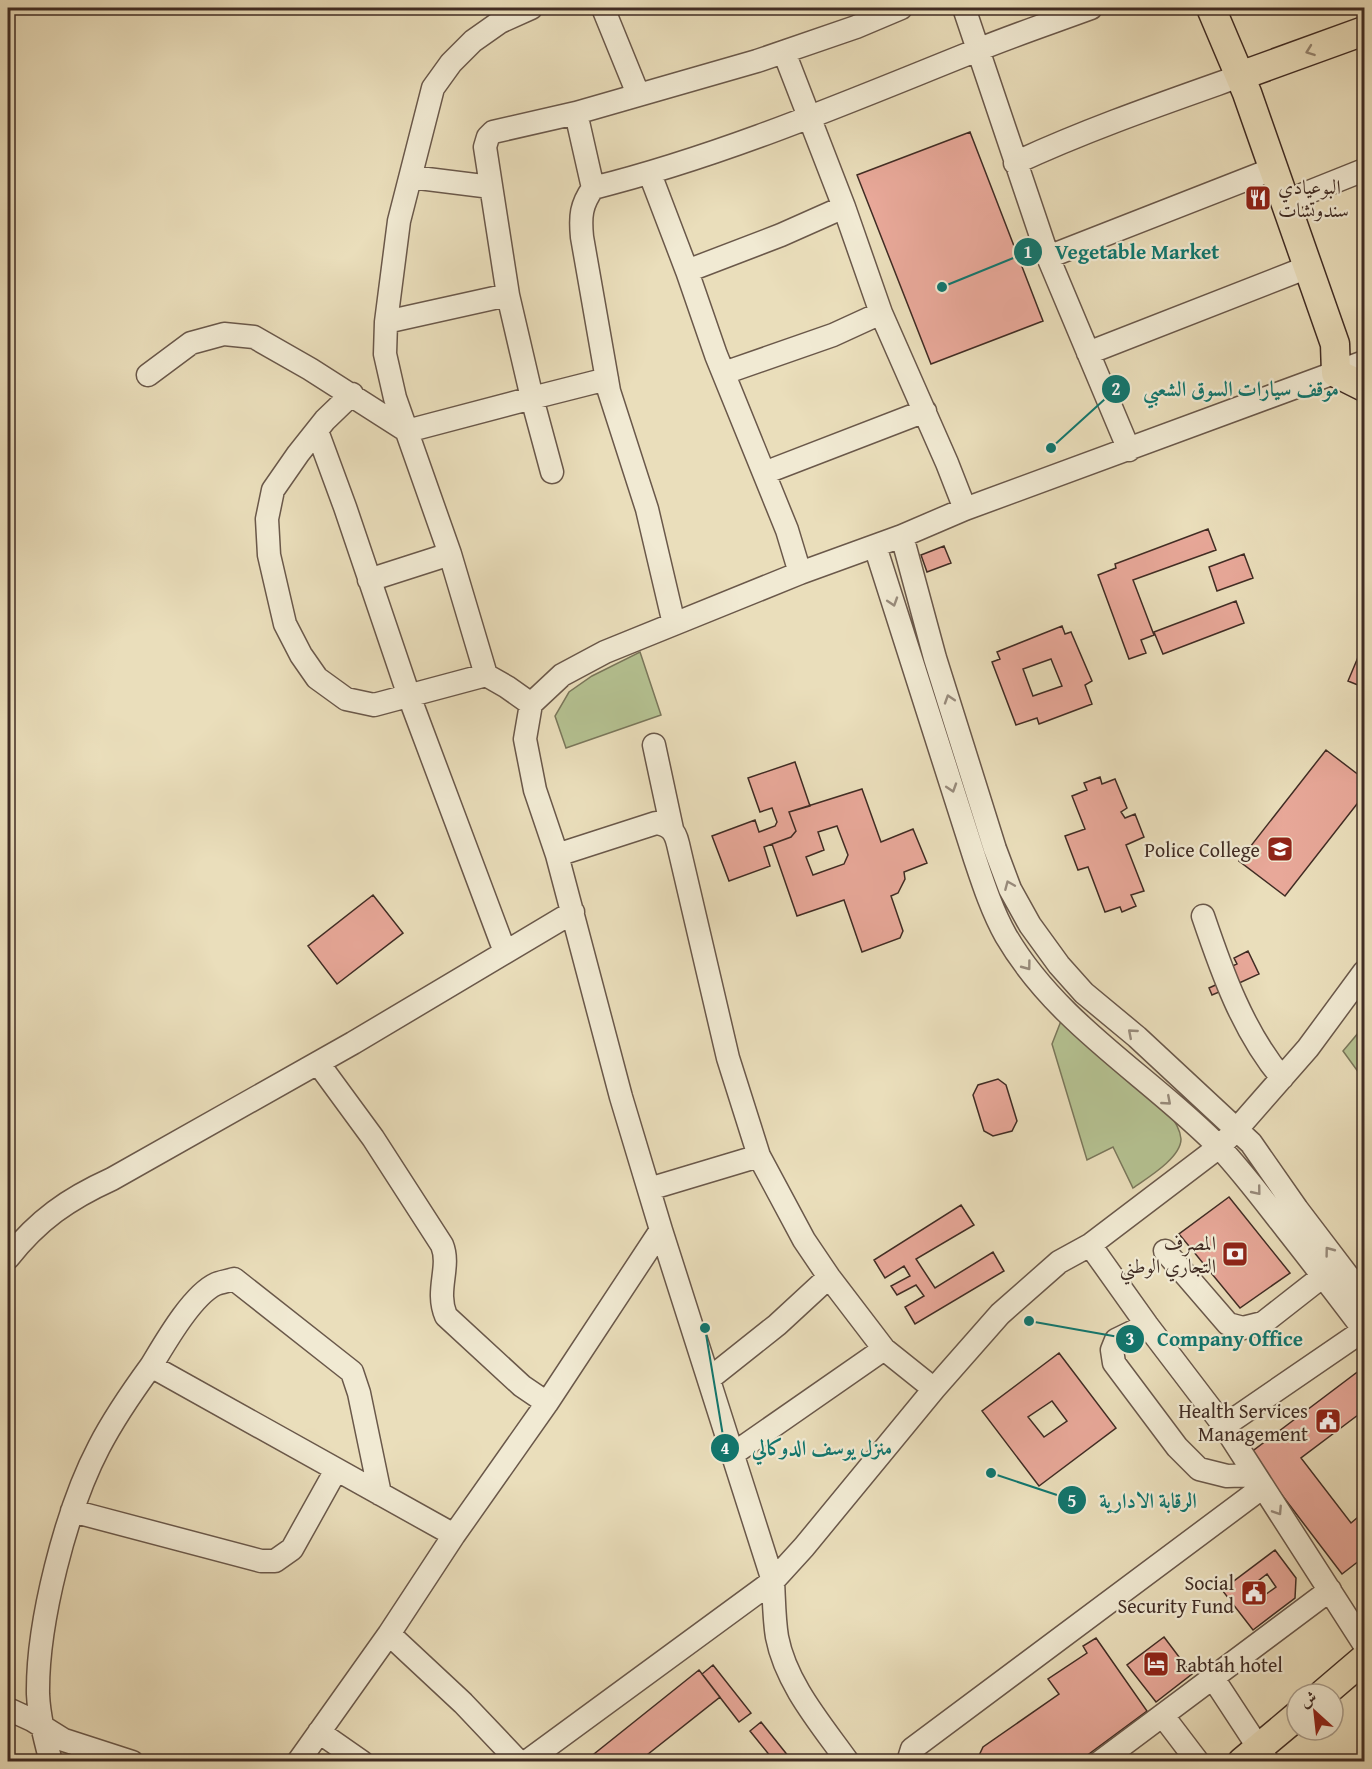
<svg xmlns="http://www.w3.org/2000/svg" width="1372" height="1769" viewBox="0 0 1372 1769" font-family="'Gentium Book Plus',Amiri,serif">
	<rect width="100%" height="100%" fill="#eadebb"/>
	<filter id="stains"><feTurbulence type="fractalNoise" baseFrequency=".00333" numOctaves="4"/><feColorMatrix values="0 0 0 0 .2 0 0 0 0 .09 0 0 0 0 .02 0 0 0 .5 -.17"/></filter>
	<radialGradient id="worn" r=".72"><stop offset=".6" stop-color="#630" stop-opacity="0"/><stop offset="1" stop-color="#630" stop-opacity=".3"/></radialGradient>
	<path fill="#b5c292" stroke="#7a775b" stroke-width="1.5" d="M640,652L661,715L566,748L555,716L569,692L592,676Z
		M1061,1021L1167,1110C1173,1119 1180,1128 1181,1139C1181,1158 1147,1178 1133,1188L1113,1147L1087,1160L1052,1044Z
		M1359,1032L1364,1034V1080L1343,1051Z"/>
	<path fill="#e8a899" stroke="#402c24" stroke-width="1.5" fill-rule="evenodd" d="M970,132L1043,321L931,364L857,175Z
		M1208,529L1216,550L1133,580L1154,635L1141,640L1146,653L1129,659L1098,575L1116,568L1115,564Z
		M944,546L951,563L927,572L921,555Z
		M1244,554L1253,578L1217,591L1209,567Z
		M1236,601L1244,623L1163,654L1154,632Z
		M1364,617V635L1358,632Z
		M1062,626L1065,634L1071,632L1092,681L1085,685L1092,704L1039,724L1037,718L1016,725L992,662L1000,659L997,652ZM1051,659L1062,686L1033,696L1023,669Z
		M1364,643V694L1360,692L1363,687L1348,681Z
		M1326,750L1364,779V795L1285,896L1239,861Z
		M795,762L810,806L789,812L796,831L791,837L764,847L770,866L729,881L712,836L755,820L759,832L775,826L777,822L772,808L760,812L748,778Z
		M1100,777L1102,784L1115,779L1127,808L1121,812L1125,818L1135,814L1144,837L1126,845L1144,891L1131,895L1136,906L1122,912L1120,907L1105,912L1088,867L1078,870L1065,836L1085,829L1072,796L1087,790L1084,783Z
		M862,789L881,842L913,829L927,863L904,872L905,879L898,893L891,896L903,931L900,938L862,952L844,900L797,916L772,844L791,837L796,831L789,812ZM837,826L848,855L844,864L813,875L806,857L824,850L818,832Z
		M373,895L403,933L337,984L308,946Z
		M1248,951L1259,974L1237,984L1228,968L1237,964L1234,958Z
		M1220,983L1224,990L1212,995L1209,988Z
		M998,1079L1006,1085L1017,1121L1012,1131L993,1136L984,1131L973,1095L978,1085Z
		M1229,1197L1290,1273L1240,1308L1179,1234Z
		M961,1205L974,1225L916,1259L935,1288L993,1252L1004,1271L915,1324L905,1307L924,1296L916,1285L897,1295L891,1286L910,1276L904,1266L885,1278L874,1260Z
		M1059,1353L1116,1428L1039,1486L982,1411ZM1052,1401L1067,1421L1044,1437L1028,1417Z
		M1364,1367V1424L1358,1415L1301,1458L1351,1523L1364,1512V1557L1342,1574L1250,1453Z
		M1275,1550L1296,1578L1295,1598L1253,1630L1222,1590ZM1267,1574L1276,1587L1258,1600L1249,1588Z
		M1164,1637L1192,1674L1156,1702L1127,1665Z
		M1096,1638L1147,1711L1078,1762H976L983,1747L1059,1694L1048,1679L1087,1653L1083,1646Z
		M713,1665L751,1713L739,1722L702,1674Z
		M699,1670L720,1697L638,1762H584Z
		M761,1722L793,1762H775L750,1731Z
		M1364,1752V1762H1352Z"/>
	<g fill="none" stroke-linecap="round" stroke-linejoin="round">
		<defs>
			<path id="minor" d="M603,8L638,94
				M964,8L1048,257L1129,450
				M784,52L844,207L881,313L947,463L965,509
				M1015,163C1088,129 1164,103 1240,76
				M650,174L687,271L716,355L787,530L800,573
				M411,177L491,187
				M593,188L576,113L757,61L856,27L901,8
				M1284,202L1364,170
				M1048,257L1273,169
				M687,271L781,235L844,207
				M508,295L485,147L488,137L493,132L576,113
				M386,322L508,295L532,398L607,379
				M1088,353L1308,267
				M724,373L833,335L881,313
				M148,375L191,343L224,334L254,337L310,369L407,431L532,398L552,472
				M352,394L325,420L298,454L273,490L267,519L269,555L285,624L301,655L317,678L346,699L374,705L486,675
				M317,431L345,507L409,696L505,952
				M764,473L925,411
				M902,536L935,658L995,849L1010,889L1030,925L1059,965L1084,993L1137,1037L1251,1143L1297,1209L1364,1297
				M875,546L974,856C983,883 992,911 1006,936C1058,1025 1151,1077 1221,1149C1245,1175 1265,1202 1287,1230C1313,1263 1339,1297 1364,1330
				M369,580L450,554
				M674,624L647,509L609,391L582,237C580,216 581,205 593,188C725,155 850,101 975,51C1014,35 1053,22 1091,8
				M531,704L507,687L486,675L450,554L395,398L385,354L386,322L399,221L433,88L451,63L473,41L500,22L531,8
				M654,745L672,829
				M557,855L656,823C670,825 675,831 678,844L728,1058L759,1156L804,1240L829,1277L884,1349L934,1389
				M1203,916C1222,972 1243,1032 1282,1078
				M318,1063L373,1138L442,1245C451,1267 435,1290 446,1316L522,1386L547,1403
				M649,1189L759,1156
				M1090,1245L1147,1325L1224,1426L1364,1330
				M1165,1251L1228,1324L1243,1328L1263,1323L1323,1276
				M8,1258C38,1220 68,1199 112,1179L353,1043L573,912
				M1147,1325L1116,1340L1112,1350L1114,1363L1177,1447L1199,1469L1227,1476L1255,1475
				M151,1366C165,1343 192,1295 216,1284C221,1282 228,1281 234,1279L352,1372L359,1393L380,1494
				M709,1379L777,1325L829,1277
				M1224,1426L1364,1644
				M733,1454L884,1349
				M72,1511L261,1561H275L292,1549L336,1470
				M389,1634L463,1703L519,1762
				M1213,1678L1268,1762
				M8,1709L32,1720L64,1740L132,1762
				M1163,1716L1198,1762
				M319,1732L362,1762
				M51,1762C45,1739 39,1717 38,1694C37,1623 66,1510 99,1447C114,1418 132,1392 151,1366L454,1535
				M298,1762L389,1634L454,1535L547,1403L661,1230
				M526,1762L773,1581L804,1547L934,1389L1000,1314L1059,1262L1090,1245L1219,1147L1237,1129L1308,1048L1364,972
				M848,1762C821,1724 786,1684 777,1637C774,1619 774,1599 773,1581L661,1230L621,1097L557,855L535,790L525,739L531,704L562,675L605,652L800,573L902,536L965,509L1364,362
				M908,1762L912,1749L1263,1487
				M1100,1762L1330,1590"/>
			<path id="major" d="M1211,8L1247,93L1335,344L1336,373L1364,387
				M1240,76L1364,31
				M1323,1694L1364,1659
				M1242,1762L1297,1716"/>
		</defs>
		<use href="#minor" stroke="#6a584a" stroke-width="25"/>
		<use href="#major" stroke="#402c24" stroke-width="31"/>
		<use href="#minor" stroke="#f1ead3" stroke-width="22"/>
		<use href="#major" stroke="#eadebb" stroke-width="28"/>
	</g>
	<defs><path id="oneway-chevron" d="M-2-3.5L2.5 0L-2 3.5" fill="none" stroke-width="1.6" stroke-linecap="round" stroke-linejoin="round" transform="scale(1.5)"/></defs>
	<use stroke="#958570" href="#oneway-chevron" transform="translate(1310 51) rotate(160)"/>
	<g stroke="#988b7c">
		<use href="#oneway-chevron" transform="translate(893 602) rotate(72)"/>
		<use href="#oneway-chevron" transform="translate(949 699) rotate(-108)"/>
		<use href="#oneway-chevron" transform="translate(952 788) rotate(72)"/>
		<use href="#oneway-chevron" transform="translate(1009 885) rotate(-113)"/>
		<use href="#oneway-chevron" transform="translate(1027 966) rotate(53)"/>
		<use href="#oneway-chevron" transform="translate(1132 1033) rotate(-139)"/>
		<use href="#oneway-chevron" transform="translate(1167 1101) rotate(41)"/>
		<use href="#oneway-chevron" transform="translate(1257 1191) rotate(51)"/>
		<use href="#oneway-chevron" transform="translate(1329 1251) rotate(-127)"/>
		<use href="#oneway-chevron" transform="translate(1278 1511) rotate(57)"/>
	</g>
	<defs>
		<symbol id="restaurant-square" viewBox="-11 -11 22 22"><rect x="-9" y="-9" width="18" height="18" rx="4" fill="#8f2418" stroke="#f1ead3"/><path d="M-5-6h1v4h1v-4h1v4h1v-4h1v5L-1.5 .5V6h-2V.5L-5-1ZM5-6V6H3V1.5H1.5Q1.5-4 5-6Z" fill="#fff"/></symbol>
		<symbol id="university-square" viewBox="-11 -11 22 22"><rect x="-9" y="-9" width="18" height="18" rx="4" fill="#8f2418" stroke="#f1ead3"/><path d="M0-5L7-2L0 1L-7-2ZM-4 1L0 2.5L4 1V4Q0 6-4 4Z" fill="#fff"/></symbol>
		<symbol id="bank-square" viewBox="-11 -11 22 22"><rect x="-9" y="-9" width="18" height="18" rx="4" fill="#8f2418" stroke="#f1ead3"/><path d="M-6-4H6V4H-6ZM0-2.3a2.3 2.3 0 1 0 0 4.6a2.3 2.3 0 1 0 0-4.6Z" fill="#fff"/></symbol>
		<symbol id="civic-square" viewBox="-11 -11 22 22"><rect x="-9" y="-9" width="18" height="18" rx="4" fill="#8f2418" stroke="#f1ead3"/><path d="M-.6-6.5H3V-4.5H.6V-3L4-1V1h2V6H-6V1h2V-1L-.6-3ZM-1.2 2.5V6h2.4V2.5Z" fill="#fff"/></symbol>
		<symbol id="hotel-square" viewBox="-11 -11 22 22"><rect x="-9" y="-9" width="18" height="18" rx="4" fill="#8f2418" stroke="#f1ead3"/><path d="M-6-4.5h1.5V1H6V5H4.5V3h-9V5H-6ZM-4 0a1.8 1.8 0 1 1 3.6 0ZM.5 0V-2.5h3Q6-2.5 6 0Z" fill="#fff"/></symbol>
	</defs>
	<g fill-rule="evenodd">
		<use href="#restaurant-square" x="1243" y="183" width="30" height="30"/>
		<use href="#university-square" x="1265" y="834" width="30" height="30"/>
		<use href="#bank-square" x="1220" y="1239" width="30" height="30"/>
		<use href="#civic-square" x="1313" y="1406" width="30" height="30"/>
		<use href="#civic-square" x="1239" y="1578" width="30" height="30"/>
		<use href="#hotel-square" x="1141" y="1649" width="30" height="30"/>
	</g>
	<g text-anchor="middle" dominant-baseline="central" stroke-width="4.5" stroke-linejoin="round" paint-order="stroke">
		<g font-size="20" fill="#402c24" stroke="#f1ead3" text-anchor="end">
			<text x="1278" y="186" text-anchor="start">البوعيادي<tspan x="1278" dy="23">سندوتشات</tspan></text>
			<text x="1260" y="849">Police College</text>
			<text x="1216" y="1242">المصرف<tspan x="1216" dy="23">التجاري الوطني</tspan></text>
			<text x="1308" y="1410">Health Services<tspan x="1308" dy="23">Management</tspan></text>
			<text x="1234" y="1582">Social<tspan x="1234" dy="23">Security Fund</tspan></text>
			<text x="1176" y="1664" text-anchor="start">Rabtah hotel</text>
		</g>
	</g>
	<path fill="none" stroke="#0f766e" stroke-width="2" d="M942 287L1028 252M1051 448L1116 389M1029 1321L1130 1339M705 1328L725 1448M991 1473L1072 1500"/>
	<g fill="#0f766e" stroke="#f1ead3" stroke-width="2">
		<circle cx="942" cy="287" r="6"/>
		<circle cx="1051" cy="448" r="6"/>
		<circle cx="1029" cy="1321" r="6"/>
		<circle cx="705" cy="1328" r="6"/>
		<circle cx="991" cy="1473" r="6"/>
		<circle cx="1028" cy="252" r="15"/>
		<circle cx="1116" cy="389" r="15"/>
		<circle cx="1130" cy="1339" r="15"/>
		<circle cx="725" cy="1448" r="15"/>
		<circle cx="1072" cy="1500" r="15"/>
	</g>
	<g font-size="18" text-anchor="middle" font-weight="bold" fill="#fff">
		<text x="1028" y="258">1</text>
		<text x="1116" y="395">2</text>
		<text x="1130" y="1345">3</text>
		<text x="725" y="1454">4</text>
		<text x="1072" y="1507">5</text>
	</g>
	<g font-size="21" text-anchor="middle" font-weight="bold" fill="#0f766e" stroke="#f1ead3" stroke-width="4.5" stroke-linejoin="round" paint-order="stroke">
		<text x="1137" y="259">Vegetable Market</text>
		<text x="1241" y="396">موقف سيارات السوق الشعبي</text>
		<text x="1230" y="1346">Company Office</text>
		<text x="822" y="1455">منزل يوسف الدوكالي</text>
		<text x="1148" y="1508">الرقابة الادارية</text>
	</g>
	<rect width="1372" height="1769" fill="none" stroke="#eadebb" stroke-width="30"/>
	<rect x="9" y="9" width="1354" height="1751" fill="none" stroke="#402c24" stroke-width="3"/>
	<rect x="15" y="15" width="1342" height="1739" fill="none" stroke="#402c24" stroke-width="1.5"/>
	<g transform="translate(1315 1712) rotate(333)"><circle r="28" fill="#f1ead3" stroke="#aa9e8d" stroke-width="1.5"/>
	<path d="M0-4.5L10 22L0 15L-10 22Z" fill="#8f2418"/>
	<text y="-9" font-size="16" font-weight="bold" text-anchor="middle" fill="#402c24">ش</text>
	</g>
	<rect width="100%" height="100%" filter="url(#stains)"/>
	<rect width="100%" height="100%" fill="url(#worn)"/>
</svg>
